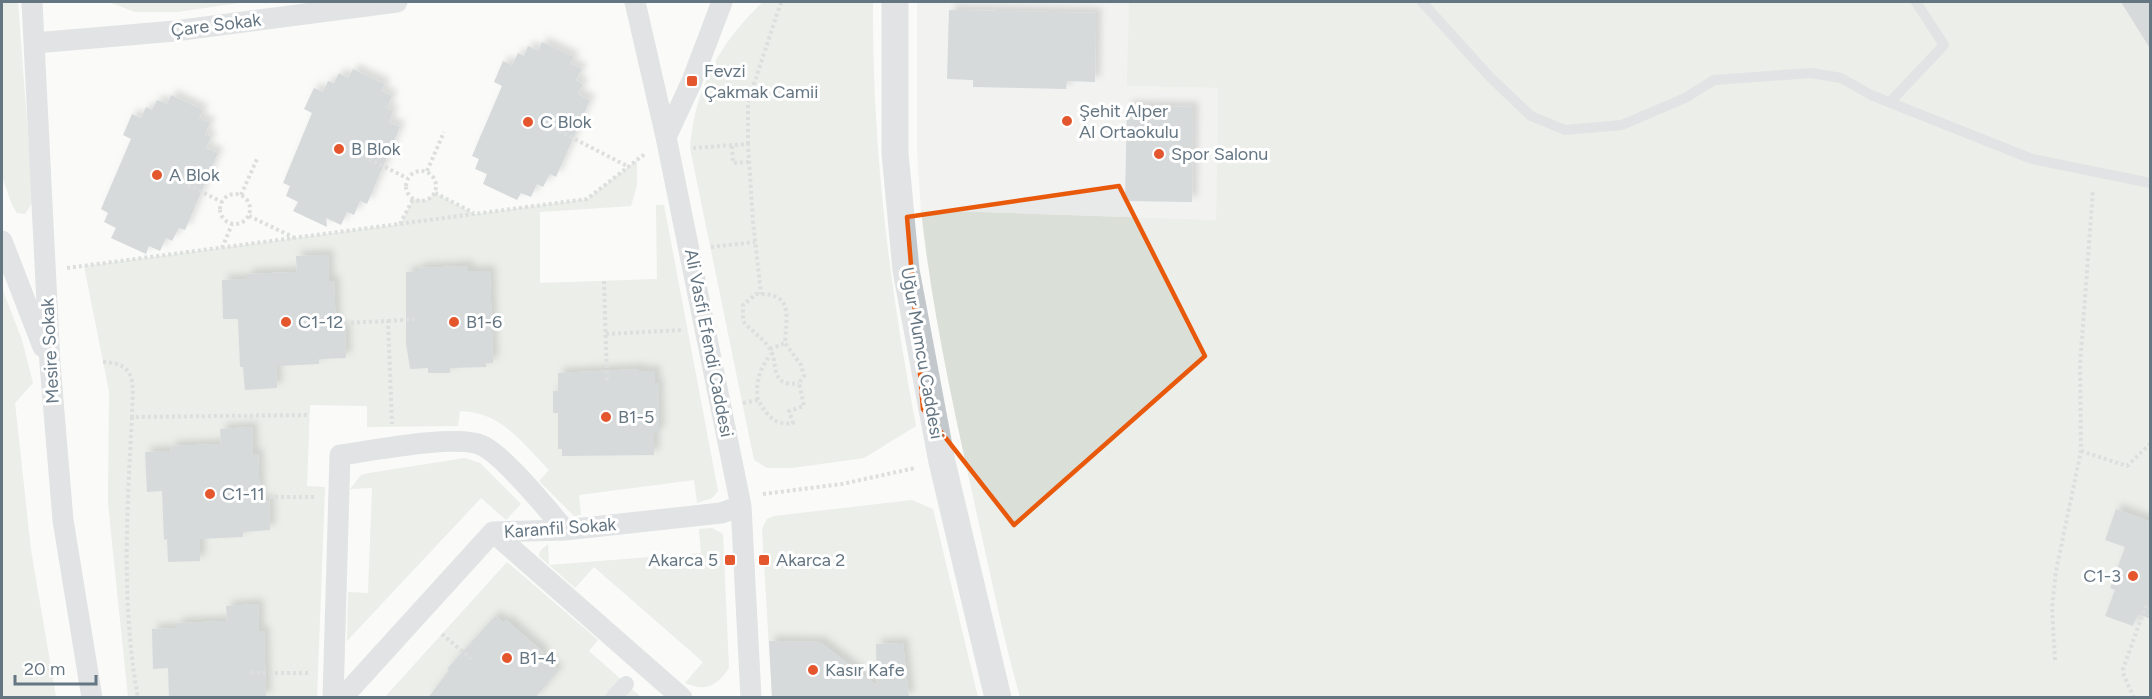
<svg xmlns="http://www.w3.org/2000/svg" width="2152" height="699" viewBox="0 0 2152 699" font-family="Figtree,sans-serif">
	<defs>
		<filter id="shadow"><feDropShadow dx="5.5" dy="-5.5" stdDeviation="3" flood-color="#0004"/></filter>
	</defs>
	<rect width="100%" height="100%" fill="#fafaf8"/>
	<path fill="#e8e9e9" d="M917,2H1129L1128,86L1218,88L1216,220L921,210L917,154Z"/>
	<path fill="#dadfd7" d="M2,2H18L33,202L25,214L17,213L12,205L2,176Z
		M109,2H246L177,12H135Z
		M763,2H873C872,145 889,285 916,426L864,458L792,468H767L754,460L690,148C695,88 720,42 763,2Z
		M1129,2H2150V697H1020C1003,637 991,576 977,515C955,414 932,313 921,210L1216,220L1218,88L1127,86Z
		M637,160V185L631,206L540,212V283L657,279L656,205H664L718,491L712,498L697,503L694,480L579,495L581,515L574,516L539,481L549,470C521,442 502,412 460,411L458,426L367,427V406L310,405L307,486L325,487L317,697H128L108,504L109,391L84,266L400,224L413,199L427,200L435,193L475,214L587,199Z
		M2,288L22,340L33,383L15,403L31,550L56,697H2Z
		M465,458L480,463L521,504L506,520L481,498L347,641L348,592L368,593L372,488L350,489L361,475L369,473Z
		M912,500L933,509L978,697H772L762,529L767,519L774,516Z
		M712,528L723,534L729,668C717,686 706,692 685,683L703,662L594,567L575,588L539,556L540,551L548,544L549,565L701,553L699,529Z
		M507,562L598,640L589,651L641,697L384,698Z"/>
	<path fill="#aab3b9" filter="url(#shadow)" d="M2121,2H2151V50Z
		M949,10L1096,13L1095,82L1067,81L1066,89L973,87V80L947,79Z
		M542,42L574,57L570,64L582,69L576,80L583,84L578,94L590,100L556,177L550,174L543,187L537,184L531,197L521,193L517,200L483,184L487,174L475,169L479,159L472,156L502,86L494,82L503,61L512,65L518,53L524,56L528,46L538,51Z
		M353,69L385,84L381,91L392,96L387,108L393,111L389,122L400,127L367,204L360,201L354,215L347,212L341,225L326,218L327,227L293,211L298,202L286,196L290,186L283,183L312,113L304,109L314,88L323,92L328,81L334,83L339,73L348,78Z
		M171,95L203,110L199,118L210,123L205,134L211,137L206,148L218,153L185,230L179,228L172,241L166,238L160,251L149,246L146,254L111,238L116,228L104,222L108,213L101,209L131,139L123,135L132,114L141,118L146,107L152,110L157,100L167,104Z
		M1127,106L1193,107L1192,202L1125,201Z
		M328,255L329,281H334L336,328H345L346,358L319,359V364L276,366L277,388L245,390L243,367H240L238,319H223L222,280L247,279V274L297,272L296,256Z
		M468,266V271H490L493,363H486V367L450,368V373H428V368L410,369L406,343V272L418,271V268Z
		M639,369V371H655V383H658L659,433H654V455L562,456V449H558V413H553V391H558V373Z
		M252,427L253,454H258L260,501L269,500L270,530L243,532V537L200,539V561L168,562L167,539L164,540L162,491L147,492L145,452L171,451L170,446L221,444L220,429Z
		M2116,509L2151,522V619L2138,614L2133,626L2105,616L2115,590L2110,588L2125,547L2105,540Z
		M258,604L259,631H264L266,698H169L168,668L153,669L152,629L177,628V623L227,621L226,606Z
		M495,616L504,623L506,620L544,653L541,656L558,671L535,698H428L449,670L447,669Z
		M769,641L820,642L877,686L876,644L903,643L909,698H772Z"/>
	<g fill="none" stroke-linecap="round" stroke-linejoin="round">
		<path stroke="#bbbfc2" stroke-width="4" stroke-dasharray="3 3" stroke-linecap="butt" d="M559,131L629,167
			M748,144V102L781,2
			M732,146L733,163L749,162
			M693,148L748,144L753,222L761,294
			M369,159L407,178
			M406 186a15 15 0 1 1 30 0a15 15 0 1 1-30 0Z
			M427,171L444,132
			M188,185L222,202
			M435,193L474,213
			M220 209a15 15 0 1 1 30 0a15 15 0 1 1-30 0Z
			M241,195L257,159
			M249,216L295,238
			M400,224L413,199
			M711,247L755,242
			M222,248L232,224
			M67,268L587,199L646,153
			M604,281L607,381
			M388,321L417,319
			M321,324L388,321L392,424
			M606,334L683,330
			M770,349L785,343
			M103,362C140,363 132,387 132,417L309,415
			M758,400C755,382 760,368 771,354
			M743,403L758,400C767,415 774,426 793,423L789,411L804,406L799,383L804,376L801,365L785,343C786,316 795,293 756,294L743,305V321C751,331 763,338 770,349C779,362 768,388 799,383
			M132,417C127,511 121,604 138,698
			M2081,451L2127,466L2150,444
			M763,494L842,484L915,468
			M245,497H316
			M442,634L471,659
			M2055,660L2052,608L2056,571L2081,451L2080,366L2093,190
			M251,673H310
			M2134,698L2124,676L2123,669L2146,605"/>
		<path stroke="#c3c8cc" stroke-width="10" d="M1422,2L1490,77L1531,116L1565,130L1622,125L1685,98L1714,80L1811,73L1841,78L1871,95L2032,159L2150,183
			M1890,102L1944,45L1916,2"/>
		<path stroke="#c3c8cc" stroke-width="16" d="M613,698L626,684"/>
		<path stroke="#c3c8cc" stroke-width="21" d="M32,2L50,364L63,520L92,698
			M635,2L666,137
			M722,2L692,81L666,137L741,506L751,698
			M35,43L175,31L397,2
			M2,241L43,347
			M493,532L682,698
			M333,698L340,455C370,451 457,434 481,445C503,454 548,510 565,530
			M342,698L493,532L565,530L721,513L741,506"/>
		<path stroke="#c3c8cc" stroke-width="27" d="M895,2V153L906,270L942,462L998,698"/>
	</g>
	<path d="M0 0H2152V699H0ZM1119,186L1205,356L1014,525L923,409L907,217Z" fill="#fafaf8" fill-opacity=".55" fill-rule="evenodd"/>
	<path fill="none" stroke="#e8590c" stroke-width="4.5" stroke-linejoin="round" d="M1119,186L1205,356L1014,525L923,409L907,217Z"/>
	<g fill="#e4572e" stroke="#fff" stroke-width="2">
		<rect x="686" y="75" width="12" height="12" rx="3"/>
		<circle cx="1067" cy="121" r="6"/>
		<circle cx="528" cy="122" r="6"/>
		<circle cx="339" cy="149" r="6"/>
		<circle cx="1159" cy="154" r="6"/>
		<circle cx="157" cy="175" r="6"/>
		<circle cx="286" cy="322" r="6"/>
		<circle cx="454" cy="322" r="6"/>
		<circle cx="606" cy="417" r="6"/>
		<circle cx="210" cy="494" r="6"/>
		<rect x="724" y="554" width="12" height="12" rx="3"/>
		<rect x="758" y="554" width="12" height="12" rx="3"/>
		<circle cx="2133" cy="576" r="6"/>
		<circle cx="507" cy="658" r="6"/>
		<circle cx="813" cy="670" r="6"/>
	</g>
	<g text-anchor="middle" dominant-baseline="central" stroke-width="6" stroke-linejoin="round" paint-order="stroke">
		<g font-size="18" fill="#657683" stroke="#fff">
			<text transform="translate(216 25) rotate(-7)">Çare Sokak</text>
			<text transform="translate(709 343) rotate(79)">Ali Vasfi Efendi Caddesi</text>
			<text transform="translate(50 351) rotate(-93)">Mesire Sokak</text>
			<text transform="translate(922 353) rotate(80)">Uğur Mumcu Caddesi</text>
			<text transform="translate(560 528) rotate(-4)">Karanfil Sokak</text>
		</g>
		<g font-size="18" fill="#657683" stroke="#fff" text-anchor="start">
			<text x="704" y="71">Fevzi<tspan x="704" dy="21">Çakmak Camii</tspan></text>
			<text x="1079" y="111">Şehit Alper<tspan x="1079" dy="21">Al Ortaokulu</tspan></text>
			<text x="540" y="122">C Blok</text>
			<text x="351" y="149">B Blok</text>
			<text x="1171" y="154">Spor Salonu</text>
			<text x="169" y="175">A Blok</text>
			<text x="298" y="322">C1-12</text>
			<text x="466" y="322">B1-6</text>
			<text x="618" y="417">B1-5</text>
			<text x="222" y="494">C1-11</text>
			<text x="718" y="560" text-anchor="end">Akarca 5</text>
			<text x="776" y="560">Akarca 2</text>
			<text x="2121" y="576" text-anchor="end">C1-3</text>
			<text x="519" y="658">B1-4</text>
			<text x="825" y="670">Kasır Kafe</text>
		</g>
	</g>
	<rect width="2152" height="699" fill="none" stroke="#657683" stroke-width="6"/>
	<path d="M15 675v9h81v-9" fill="none" stroke="#657683" stroke-width="3"/>
	<text x="24" y="675" font-size="18" fill="#657683" stroke="#ffffff" stroke-width="4.5" paint-order="stroke">20 m</text>
</svg>
